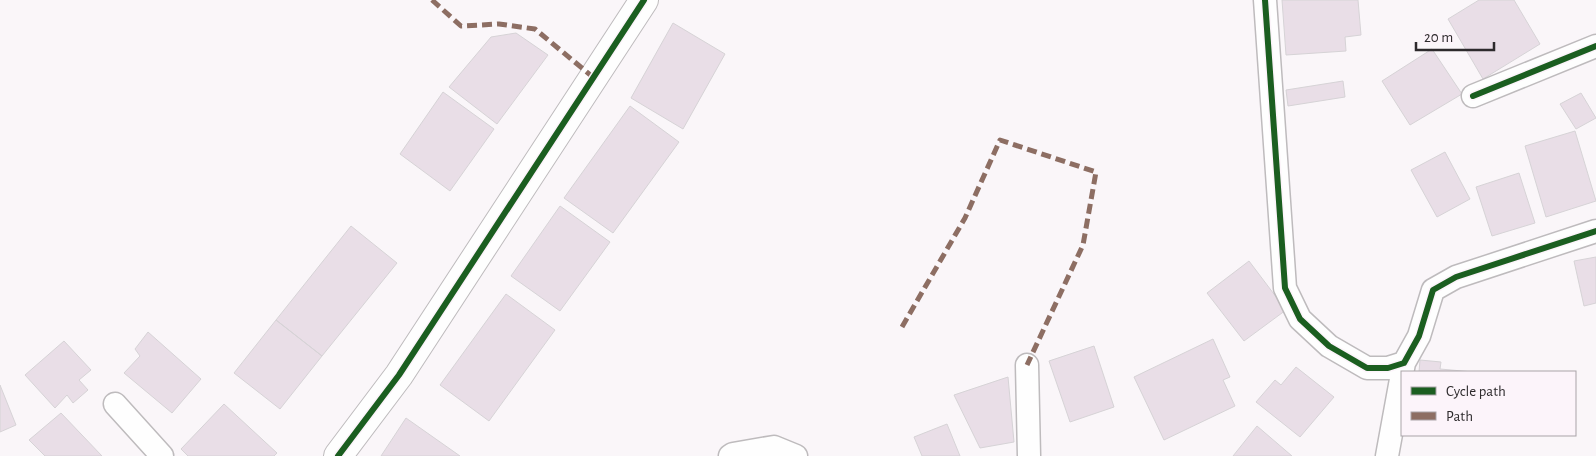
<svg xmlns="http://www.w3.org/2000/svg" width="1596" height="456" viewBox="0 0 1596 456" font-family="'Alegreya Sans',sans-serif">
	<rect width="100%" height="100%" fill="#faf6f9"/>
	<path fill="#e9dee7" stroke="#d6d3d6" d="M1282,0H1358L1361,35L1345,37L1346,51L1286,55Z
		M1479,0H1514L1540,44L1483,79L1448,19Z
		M673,23L725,54L683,129L631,98Z
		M516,33L548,55L497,124L449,87L491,37Z
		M1432,49L1462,94L1410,125L1382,81Z
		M1343,81L1345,97L1288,106L1286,90Z
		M443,92L494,129L450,191L400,154Z
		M1581,93L1596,118L1576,129L1560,104Z
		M630,106L679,142L613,233L564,198Z
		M1575,131L1596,201L1546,217L1525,146Z
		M1445,152L1470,199L1437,217L1411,170Z
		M1519,173L1535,223L1492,236L1476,187Z
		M560,206L610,242L560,311L511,276Z
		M351,226L397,263L322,356L276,320Z
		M1596,257V303L1584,306L1574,261Z
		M1249,261L1286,310L1244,341L1207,293Z
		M506,294L555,330L489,421L440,385Z
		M276,320L322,356L280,409L234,373Z
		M148,332L201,379L172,413L124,373L140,356L135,349Z
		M1213,339L1230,377L1223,380L1235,406L1164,440L1134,377Z
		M64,341L91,370L79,380L88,390L73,403L67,395L55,408L25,375Z
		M1094,346L1114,407L1070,422L1049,361Z
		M1420,360L1441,362L1440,369L1473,372H1419Z
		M1296,367L1334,397L1300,437L1256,402L1275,380L1281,385Z
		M1008,377L1014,442L980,448L954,395Z
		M0,385L16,425L0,432Z
		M224,404L277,453L274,456H188L181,449Z
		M61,413L102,456H45L29,440Z
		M406,418L460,456H381Z
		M947,424L960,456H922L914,437Z
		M1257,426L1292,456H1233Z"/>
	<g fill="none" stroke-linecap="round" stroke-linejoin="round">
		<defs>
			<path id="minor" d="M1265,0L1285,288L1300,319L1329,346L1367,368H1388L1404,363L1419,336L1433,290L1456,277L1596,231
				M1473,96L1596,46
				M1027,365L1029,456
				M115,404L162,456
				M730,456L733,454L774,447L796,456
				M1387,456L1404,363"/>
			<path id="tertiary" d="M338,456L399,375L644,0"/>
		</defs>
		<use href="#minor" stroke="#bebbbd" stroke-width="25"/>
		<use href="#tertiary" stroke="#bebbbd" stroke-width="30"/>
		<use href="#minor" stroke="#fefefe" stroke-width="22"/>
		<use href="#tertiary" stroke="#fefefe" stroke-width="28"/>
		<path stroke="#8d6e63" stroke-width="5" stroke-dasharray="10 5" stroke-linecap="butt" d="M432,0L461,26L499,24L535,29L594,78
			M902,327L965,218L1000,140L1096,172L1083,245L1027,365"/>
		<defs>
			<path id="cycleway" d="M1265,0L1285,288L1300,319L1329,346L1367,368H1388L1404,363L1419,336L1433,290L1456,277L1596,231
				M1473,96L1596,46
				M338,456L399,375L644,0"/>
		</defs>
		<use href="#cycleway" stroke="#fcf4fa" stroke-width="9"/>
		<use href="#cycleway" stroke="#1b5e20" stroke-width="6"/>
	</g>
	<rect x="1401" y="371" width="175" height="65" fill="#fcf4fa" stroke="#a9a3a8"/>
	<rect x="1411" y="387" width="25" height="8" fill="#1b5e20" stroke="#a9a3a8"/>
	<text x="1446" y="396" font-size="15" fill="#2d2a2c">Cycle path</text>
	<rect x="1411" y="412" width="25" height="8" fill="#8d6e63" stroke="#a9a3a8"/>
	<text x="1446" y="421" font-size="15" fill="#2d2a2c">Path</text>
	<path d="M1416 42v8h78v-8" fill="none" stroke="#2d2a2c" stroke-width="2.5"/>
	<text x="1424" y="42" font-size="15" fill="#2d2a2c" stroke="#fcf4fa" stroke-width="4" paint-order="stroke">20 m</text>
</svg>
